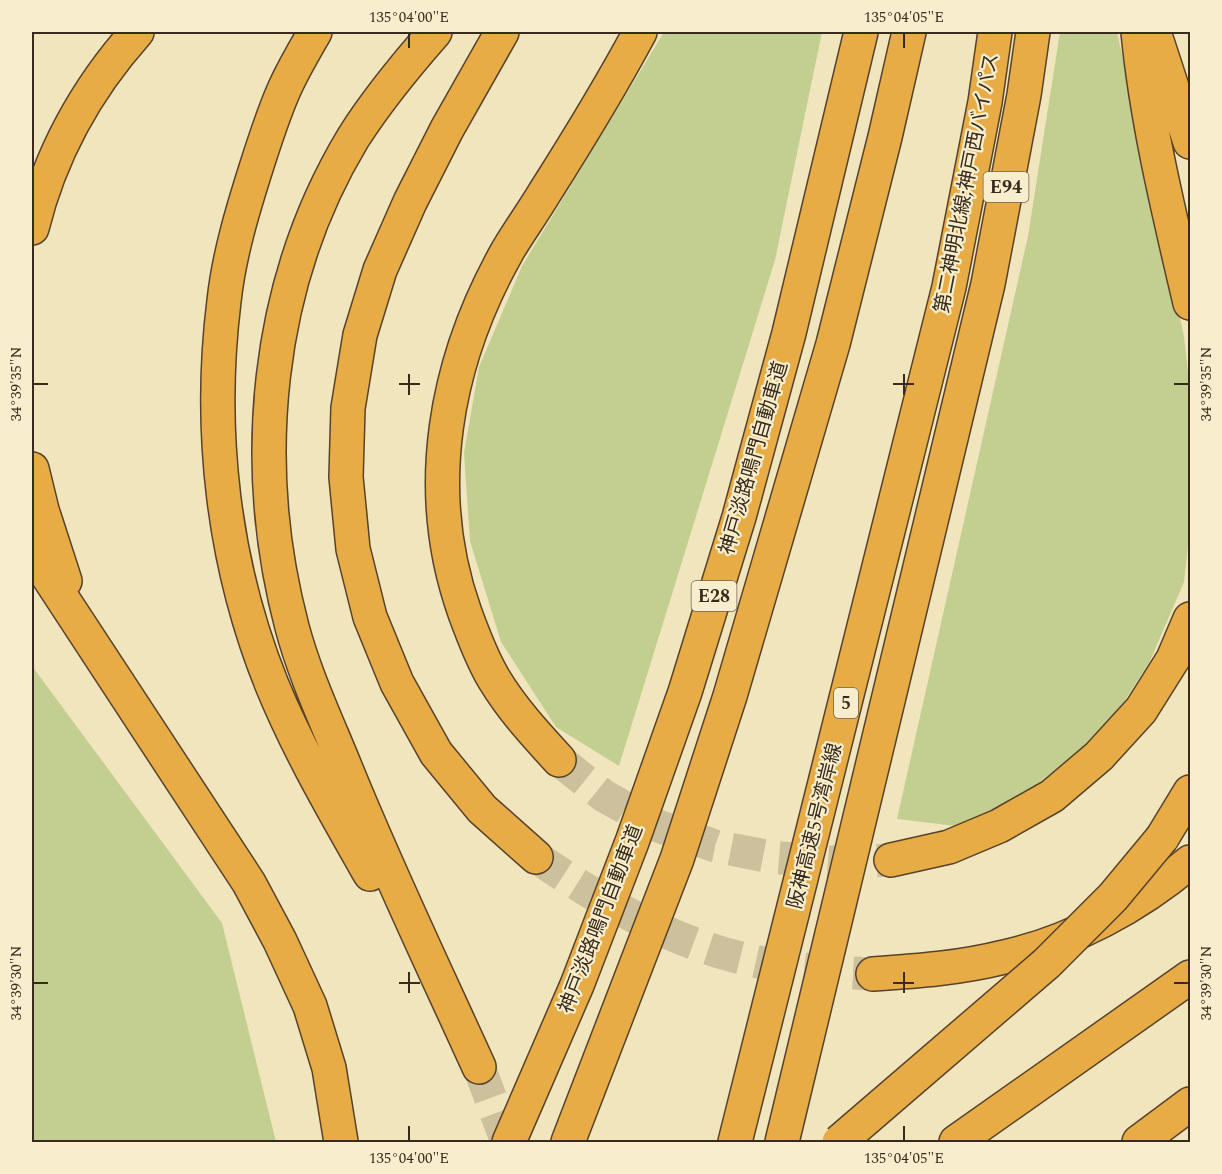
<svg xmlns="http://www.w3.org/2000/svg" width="1222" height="1174" viewBox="0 0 1222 1174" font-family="Spectral,'Noto Sans JP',serif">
	<rect width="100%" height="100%" fill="#f1e5bd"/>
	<path fill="#c3cf90" d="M664,32H822L775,260L619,766L556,727L501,642L470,541L464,453L479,367L522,266Z
		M1060,32H1117L1184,336L1190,390V528L1184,582L1150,661L1108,727L1015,802L956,826L897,819L1028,236Z
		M32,666L222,923L276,1142H32Z"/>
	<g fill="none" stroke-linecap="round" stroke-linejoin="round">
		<path stroke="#ccc09d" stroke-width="33" stroke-dasharray="33 16" stroke-linecap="butt" d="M559,760L604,796L658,826L715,846L771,857L830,862L891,860
			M536,857C603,903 674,944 754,961C793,970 833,972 873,974
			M479,1067L507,1142"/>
		<defs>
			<path id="highway" d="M315,32C304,51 292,71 283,92C273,115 265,140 257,165C243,209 229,255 224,301C208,430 223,564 272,685C299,751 335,812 370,874
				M435,32C406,65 377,100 353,138C265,284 249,464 292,627C305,676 327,722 346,769C387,870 434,968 479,1067
				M502,32L447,129L410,202L380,270L360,335L348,408L346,477L353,549L370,617L397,683L436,753L482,809L536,857
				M1138,32C1147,124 1169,213 1190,303
				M1154,32L1190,142
				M32,228C50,155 87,88 137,32
				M32,469L42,510L65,581
				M32,552L249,883L280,941L310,1006L329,1068L341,1142
				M559,760C536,735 512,709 494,679C482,659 473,635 465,613C421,490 445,361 508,250C520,230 533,212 545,192C578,140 611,86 640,32
				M1162,838L1190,792
				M891,860L949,847L999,826L1052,796L1099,756L1141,710L1173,659L1190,619
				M873,974C917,971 961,968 1004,957C1072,942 1138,906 1190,862
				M509,1142L577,985L632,842L685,692L739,517L789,333L861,32
				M568,1142L677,859L730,696L833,344L885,137L909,32
				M735,1142L949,287L985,102L995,32
				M782,1142L988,284L1024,95L1033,32
				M956,1142L1190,977
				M1139,1142L1190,1104"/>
		</defs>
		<use href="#highway" stroke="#57422a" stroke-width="36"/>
		<use href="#highway" stroke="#e8ac46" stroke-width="33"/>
		<defs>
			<path id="highway-bridge" d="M839,1142L1047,963L1113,897L1162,838"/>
		</defs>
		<use href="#highway-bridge" stroke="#57422a" stroke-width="36" stroke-linecap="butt"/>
		<use href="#highway-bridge" stroke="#e8ac46" stroke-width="33"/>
	</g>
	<path fill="none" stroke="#382b1b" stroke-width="2" d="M409,33V48M904,33V48M409,374V395M904,374V395M33,384H48M399,384H420M893,384H914M1174,384H1189M409,972V993M904,972V993M33,983H48M399,983H420M893,983H914M1174,983H1189M409,1126V1141M904,1126V1141"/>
	<g text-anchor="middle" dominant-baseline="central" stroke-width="4.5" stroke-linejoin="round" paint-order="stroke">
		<g fill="#f8eecd" stroke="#726650" stroke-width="1.5">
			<rect x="983.5" y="172" width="45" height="30" rx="4.5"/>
			<rect x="691.5" y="581" width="45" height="30" rx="4.5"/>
			<rect x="834" y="688" width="24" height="30" rx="4.5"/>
		</g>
		<g font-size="18" font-weight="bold" fill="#382b1b">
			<text x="1006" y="187">E94</text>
			<text x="714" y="596">E28</text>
			<text x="846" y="703">5</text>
		</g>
		<g font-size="20" fill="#382b1b" stroke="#f8eecd">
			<text transform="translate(967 183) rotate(-79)">第二神明北線;神戸西バイパス</text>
			<text transform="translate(754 458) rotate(-74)">神戸淡路鳴門自動車道</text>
			<text transform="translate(815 826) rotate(-76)">阪神高速5号湾岸線</text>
			<text transform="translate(601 919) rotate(-69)">神戸淡路鳴門自動車道</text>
		</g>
	</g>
	<rect width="1222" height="1174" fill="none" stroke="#f8eecd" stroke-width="66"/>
	<rect x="33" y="33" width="1156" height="1108" fill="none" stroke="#382b1b" stroke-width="2"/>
	<g font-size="15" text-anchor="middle" fill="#382b1b">
		<text x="409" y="22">135°04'00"E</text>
		<text x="904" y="22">135°04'05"E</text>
		<text transform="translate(16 384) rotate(-90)" y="5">34°39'35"N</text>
		<text transform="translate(1206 384) rotate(-90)" y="5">34°39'35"N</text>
		<text transform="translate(16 983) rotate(-90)" y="5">34°39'30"N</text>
		<text transform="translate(1206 983) rotate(-90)" y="5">34°39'30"N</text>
		<text x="409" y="1163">135°04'00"E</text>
		<text x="904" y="1163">135°04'05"E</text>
	</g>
</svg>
